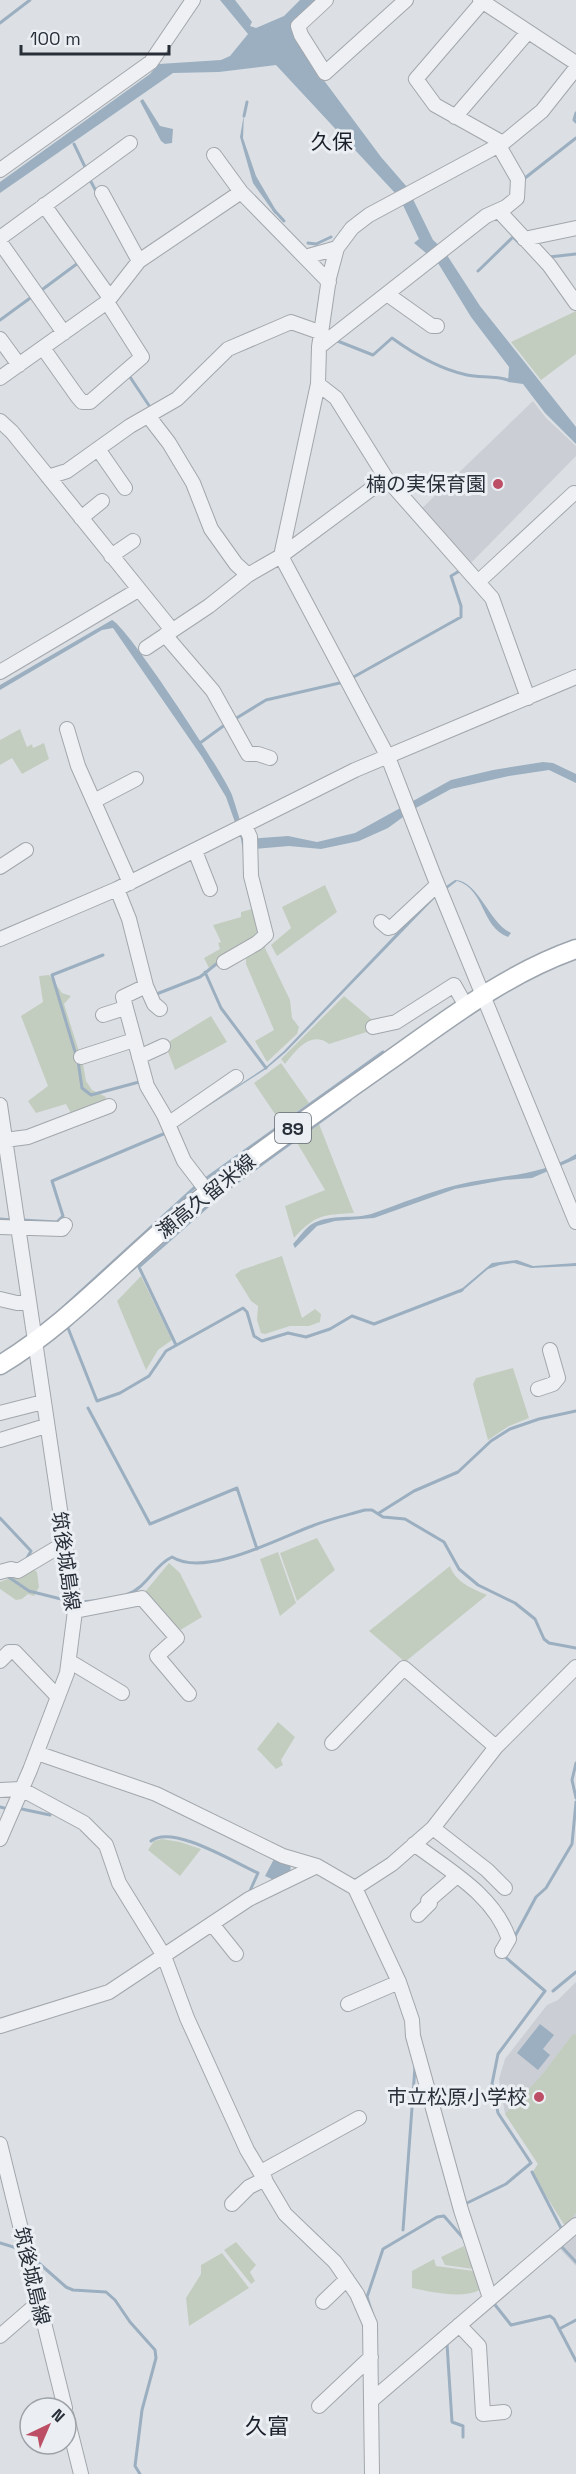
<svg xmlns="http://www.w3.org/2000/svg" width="576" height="2474" viewBox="0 0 576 2474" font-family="'Space Grotesk','Noto Sans JP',sans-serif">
	<rect width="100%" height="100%" fill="#dce0e4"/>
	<path fill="#cbcfd5" d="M533,401L546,418L576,446V456L467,567L419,511Z
		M576,1982V2217L565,2226L532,2173L538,2164L505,2114L499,2079L505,2059L547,2005L558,2000Z
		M576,2232V2266L559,2248Z"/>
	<path fill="#c3cdbf" d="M576,311V354L541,380L511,342Z
		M20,729L27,747L32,744L33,748L44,743L49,759L22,774L12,758L0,765V740Z
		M325,885L337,912L277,956L271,945L291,928L282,907Z
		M252,909L259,934L209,968L204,958L220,949L218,943L221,942L213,925L241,917V912Z
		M266,944L265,948L290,1000L292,1018L299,1027L297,1034L267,1062L255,1041L274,1030L246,964V955Z
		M49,975L62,993L71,996L64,1004L83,1064L86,1081L92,1090L106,1097L103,1104L73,1117L66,1104L36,1113L28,1101L48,1086L21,1016L43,1002L39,976Z
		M344,996L376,1023L373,1030L329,1044C310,1030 296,1051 285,1064L281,1059Z
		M211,1016L227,1042L175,1070L165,1044Z
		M281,1063L309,1103L281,1123L254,1083Z
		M319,1124L354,1213C323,1215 316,1214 294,1238L285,1206L325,1190L296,1141Z
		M282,1256L302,1318L315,1309L321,1314L320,1322L309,1326H290L265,1334L261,1333L257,1320L258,1306L251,1301L235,1275L241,1270Z
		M141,1276L172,1340L158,1350L146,1370L117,1301Z
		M513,1368L529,1418L509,1426L488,1440L473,1384L476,1378Z
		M317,1538L335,1570L297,1601L280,1553Z
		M278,1552L296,1603L280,1616L260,1559Z
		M169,1563L180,1573L202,1617L177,1632L144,1593Z
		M450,1566C455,1582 473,1589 487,1595L405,1662L369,1631Z
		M33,1569L37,1572L39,1587L34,1596L28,1594L22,1599L16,1600L0,1589V1582Z
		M278,1722L295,1737L281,1760L283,1765L276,1769L257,1749Z
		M162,1839L180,1842L201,1849L180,1876L148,1850L154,1841Z
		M573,2034L576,2035V2213L565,2226L532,2173L538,2164L505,2114L541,2076Z
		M236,2242L256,2265L250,2272L255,2281L251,2284L224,2250Z
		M464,2246L473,2269L445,2265L441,2257Z
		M222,2253L249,2288L189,2326L186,2298L201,2274V2265Z
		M434,2259L436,2266L474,2271L480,2290C461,2299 432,2292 412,2288V2271Z"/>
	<path fill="#9bafc1" d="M220,0H235L252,22L250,26L256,28L284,16L300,0H317L292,24L314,67L381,157L407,187L433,240L443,249L480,306L576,427V444L545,413L523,384L508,382L509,367L471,317L438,263L414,243L419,239L402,203L395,193L276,65L219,72L173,73L0,193V182L150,74L159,64L221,60L230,56L248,34Z
		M143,99L160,126L173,129L172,143L165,144L161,141L140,101Z
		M244,114L243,138L256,176L277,212L275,214L253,183L240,137Z
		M112,620C128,627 224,774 232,795C237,810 241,825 247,839L288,836L317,842L355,833L451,780L493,770L543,762L553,763L576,774V783L549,770L509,776L451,789L414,809L388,828L359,841L321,849L289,846L253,849L249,887L241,839L226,797L202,757L113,628L102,630L0,690V685Z
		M455,880C479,881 488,922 511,933L508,937C481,927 485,889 457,881L434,899L286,1052L266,1069L174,1128L266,1067L284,1051L433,895Z
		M576,1154V1159L532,1178L504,1180L455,1189L374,1218L335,1221L317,1226L295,1248L293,1244C299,1238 304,1229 312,1224C331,1213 355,1220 374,1213C402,1203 429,1192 457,1185C498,1175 540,1177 576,1154Z
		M517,1260L533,1266L576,1263V1266L531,1268L514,1263L500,1265L488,1269L460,1293L459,1291L492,1263Z
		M275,1857L291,1862L290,1876L278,1882L265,1876Z
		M540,2024L554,2035L543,2049L550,2055L538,2070L517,2053Z"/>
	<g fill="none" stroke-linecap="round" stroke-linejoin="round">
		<path stroke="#9bafc1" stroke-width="3" d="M0,23L30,0
			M576,113L574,120L576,122
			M244,116L247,102
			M74,144L86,169
			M89,178L97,193
			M525,178L576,138
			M274,210L284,221
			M308,243L316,244L331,237
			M549,257L576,254
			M478,271L513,237L517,241
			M39,292L78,263
			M0,320L33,296
			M335,340L373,355L392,338C414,354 439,369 467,375C480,378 494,375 508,380
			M130,377L150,407
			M350,679L461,617V606L451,576L461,570
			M235,719L266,700L344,682
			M200,743L226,724
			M205,972L221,1008L266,1068
			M154,995L200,977L220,961
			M76,1055L52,975L103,955
			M78,1061L82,1088L91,1095L139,1082
			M204,1180L383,1052
			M0,1219L13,1220
			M22,1220L57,1222L63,1216L52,1181L168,1132
			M57,1313L196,1186
			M68,1328L97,1401L120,1393L149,1376L166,1351L243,1308L247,1312L254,1336L262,1341L288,1333L306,1337L330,1329L352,1316L374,1324L462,1290
			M176,1345L139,1267L225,1191L350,1100
			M88,1408L150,1524L237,1488L257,1549
			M379,1513L414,1491L458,1472L491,1441L510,1429L539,1419L576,1411
			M0,1518L31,1551L27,1558
			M7,1576L29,1591L69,1601
			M126,1595C147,1588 153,1566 172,1557C206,1578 279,1538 312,1526C329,1519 348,1515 365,1510H372L383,1517L405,1519L444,1542L459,1569L478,1585L515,1603L535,1619L544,1639L549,1643L576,1648
			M79,1602L93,1601
			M576,1763L572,1780L576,1798
			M0,1807L8,1809
			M17,1808L50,1815
			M151,1841C173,1824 235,1863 258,1873L249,1893
			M514,1938L536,1897L546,1888L572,1844L576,1802
			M553,1991L576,1972
			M532,2172L561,2228
			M465,2204L506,2184L531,2163L498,2113L492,2084L498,2054L545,1991L504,1956L505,1954
			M403,2230L415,2067
			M0,2243L20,2249
			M561,2246L576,2262
			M33,2258L66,2287L73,2290L106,2292L115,2300L130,2322L155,2350L156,2358L142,2410L135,2466L140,2474
			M492,2301L511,2325L550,2316L554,2319L576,2361
			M373,2316L367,2297L383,2249L437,2217L444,2216L464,2239
			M559,2329L576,2320
			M447,2344L452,2422L463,2426V2437"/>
		<defs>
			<path id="minor" d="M326,0L298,26L301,35L325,73L406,0
				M480,0L576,63
				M484,0L416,79L435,105L503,143
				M576,68L542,111L503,143L369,215L352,228L337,248L329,278L319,347L318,384L281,556L388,757L434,876L576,1222
				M455,117L528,32
				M214,155L241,192
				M0,170L151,62L193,0
				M102,193L139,261
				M44,205L110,298
				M499,211L549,265L576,303
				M0,238L130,143
				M524,239L576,228
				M0,242L64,333
				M305,257L337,248
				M387,294L432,326H437
				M0,339L19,365
				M319,347L486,216L506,207L517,198L518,179L499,146
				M43,348L77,396L82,402H90L142,357L107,302
				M0,378L107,302L139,261L241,192L329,282
				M318,384L336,398L386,478L492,598L528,698
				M149,417L169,443L193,483L211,529L236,564L248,575
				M0,421L12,432L172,630
				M98,449L125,488
				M48,477L67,471L130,426L177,399L228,349L291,322L322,333
				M81,518L102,501
				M111,556L133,541
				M478,582L574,493
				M165,635L213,691L248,754H258L270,758
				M146,648L209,606L248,575L281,556L386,478
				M0,672L138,590
				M67,729L78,766L130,883
				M94,801L136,779
				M195,851L210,889
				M0,867L26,850
				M117,889L129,919L146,986L123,997L147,1086L164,1115L184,1161L207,1191
				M381,922L388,928L392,927L437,885
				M0,939L117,889L355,770L576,677
				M224,962L257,943L266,935L251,876L250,837L245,826
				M146,986L154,1004L160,1009
				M103,1015L125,1008
				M373,1027L396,1022L454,985L466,1006
				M81,1057L134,1040
				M139,1057L163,1046
				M0,1105L75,1611L67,1673L30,1770L0,1839
				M168,1124L236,1077
				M5,1140L28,1137L109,1106
				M0,1227L62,1229L65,1225
				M0,1299L17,1303H28
				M538,1389L553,1384L558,1378L550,1350
				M0,1413L43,1402
				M0,1440L46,1426
				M0,1572L11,1569L18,1571L65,1543
				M75,1611L142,1598L177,1638L157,1656L189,1694
				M0,1661L9,1652H15L58,1697
				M69,1661L122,1693
				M332,1743L404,1668L496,1747
				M37,1753L156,1794L283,1856L317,1866L355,1888L399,1982L412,2020L413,2036L461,2210L490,2298
				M0,1790L21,1789L84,1823L106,1845L119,1883L164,1956L187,2018L247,2150L285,2214L335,2262L357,2294L370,2324L372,2474
				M433,1828L487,1870L505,1888
				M414,1844C450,1871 494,1895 509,1939L502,1951
				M355,1888L392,1864L433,1828L496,1747L576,1667
				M418,1915L430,1903L428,1901L457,1876
				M212,1924L236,1954
				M348,2004L399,1982
				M0,2026L109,1992L249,1899L317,1866
				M0,2144L65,2408
				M261,2172L359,2118
				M232,2204L249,2187L265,2179
				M323,2302L347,2279
				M459,2325L479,2346L483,2414L504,2412
				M0,2336L38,2303
				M372,2400L576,2225
				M319,2406L371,2357
				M66,2414L81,2474"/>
			<path id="major" d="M0,1365C60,1329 111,1275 164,1229C234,1168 310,1117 386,1063C447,1020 505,974 576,949"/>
		</defs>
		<use href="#minor" stroke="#a2a7ad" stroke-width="16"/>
		<use href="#major" stroke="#9da5af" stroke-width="21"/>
		<use href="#minor" stroke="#eff0f3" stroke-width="14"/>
		<use href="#major" stroke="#fff" stroke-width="18"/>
	</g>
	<g fill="#bc4f65" stroke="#ebeff3" stroke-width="2">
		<circle cx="498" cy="484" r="6"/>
		<circle cx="539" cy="2097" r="6"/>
	</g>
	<g text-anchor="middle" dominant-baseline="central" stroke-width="6" stroke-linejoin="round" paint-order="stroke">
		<rect fill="#ebeff3" stroke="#626971" stroke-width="1.5" x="275" y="1113" width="36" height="30" rx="4.5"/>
		<g font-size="18" font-weight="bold" fill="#282f39">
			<text x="293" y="1128">89</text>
		</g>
		<g font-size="20" fill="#282f39" stroke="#ebeff3" text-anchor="end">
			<text x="486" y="484">楠の実保育園</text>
			<text x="527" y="2097">市立松原小学校</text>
		</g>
		<g font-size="20" fill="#282f39" stroke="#ebeff3">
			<text transform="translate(206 1196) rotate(-39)">瀬高久留米線</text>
			<text transform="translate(66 1561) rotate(82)">筑後城島線</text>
			<text transform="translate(32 2276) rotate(77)">筑後城島線</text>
		</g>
		<g font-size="21" fill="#1a202a" stroke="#ebeff3">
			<text x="332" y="141">久保</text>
		</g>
		<g font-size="22" fill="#1a202a" stroke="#ebeff3">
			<text x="267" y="2426">久富</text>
		</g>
	</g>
	<g transform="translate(48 2426) rotate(44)"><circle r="28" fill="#ebeff3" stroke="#9da2a9" stroke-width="1.5"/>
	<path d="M0-4.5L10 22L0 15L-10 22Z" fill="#bc4f65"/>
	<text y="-9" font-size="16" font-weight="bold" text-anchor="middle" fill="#282f39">N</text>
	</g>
	<path d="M21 45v9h148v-9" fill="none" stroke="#282f39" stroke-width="3"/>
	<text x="30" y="45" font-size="18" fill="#282f39" stroke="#ebeff3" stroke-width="4.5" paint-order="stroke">100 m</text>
</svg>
